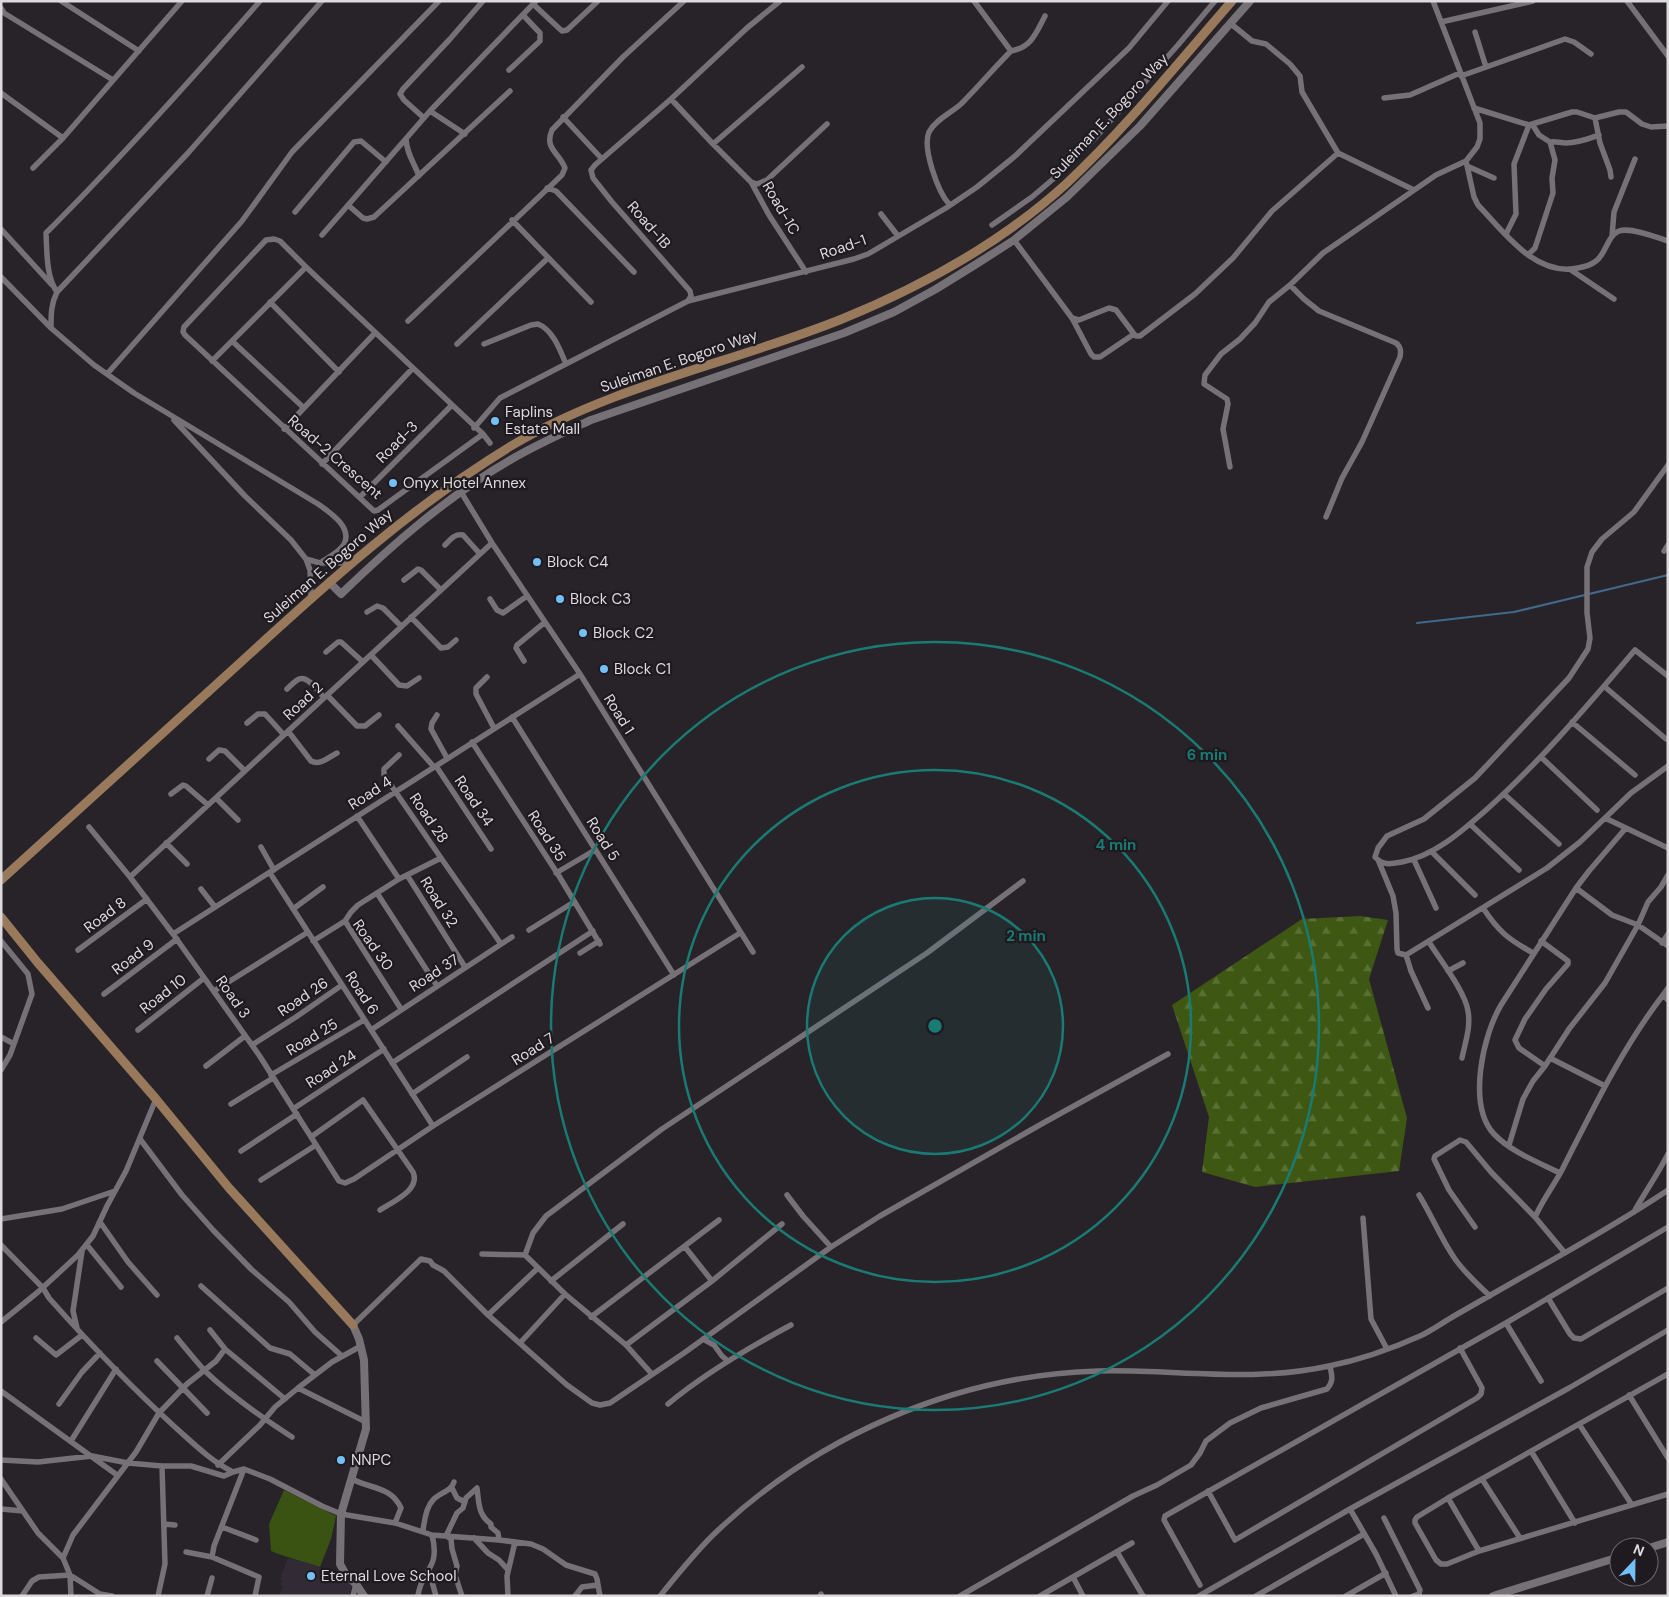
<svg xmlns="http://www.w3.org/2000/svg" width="1669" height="1597" viewBox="0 0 1669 1597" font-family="'DM Sans',sans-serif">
	<defs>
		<pattern id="forest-firs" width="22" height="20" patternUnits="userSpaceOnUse" patternTransform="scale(1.25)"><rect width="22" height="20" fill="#3e5712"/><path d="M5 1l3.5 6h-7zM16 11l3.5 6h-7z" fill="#596f34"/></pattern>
	</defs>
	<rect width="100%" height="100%" fill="#282328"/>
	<path fill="#322a34" d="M288,1558L308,1563L337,1574L352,1585L349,1596H279L283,1586L280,1585L282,1580L280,1579Z"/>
	<path fill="#3a5212" d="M284,1490L336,1516L331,1539L320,1567C304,1561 287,1558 271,1551L269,1524Z"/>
	<path fill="url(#forest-firs)" d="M1360,916L1388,920L1369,979L1407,1118L1399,1171L1255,1187L1202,1172L1209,1117L1172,1005L1302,919Z"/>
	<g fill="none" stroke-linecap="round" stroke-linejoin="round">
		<path stroke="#42698c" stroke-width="2" d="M1417,623L1514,612L1668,575"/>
		<path stroke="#767177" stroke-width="5.5" d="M61,1L139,51
			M974,1L1011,51
			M1627,1L1668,56
			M533,4L562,31L567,30L598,1
			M1,8L4,13L113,80
			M1441,22L1533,1
			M1230,23L1252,41L1266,44L1290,64L1300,76L1302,92L1338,153L1414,190
			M1475,32L1486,67
			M509,70L540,41V33L523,15
			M1461,76L1565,39L1574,42L1591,54
			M1,93L63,138
			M1384,98L1410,95L1460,73
			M671,99L713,144L802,67
			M1474,108L1529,125L1572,112H1577L1595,118L1619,112H1626L1642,124L1651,127L1668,126
			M430,111L465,134
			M563,117L602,159
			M424,118L404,100L400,94L403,89L450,39L483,1
			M1595,118L1600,143L1610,170L1611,177
			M406,139C407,155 414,162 419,176
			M1550,142C1556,141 1560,143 1566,143C1578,143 1588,139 1599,135
			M713,144L751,182L757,184L767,180L827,124
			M1466,161L1474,197L1478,205C1504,232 1535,277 1578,268C1584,267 1591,265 1596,261C1606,254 1607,236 1619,231C1631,227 1656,237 1668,241
			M1467,166L1494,178
			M33,168L63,138L182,1
			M751,182L769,215L806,272
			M547,188L556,191L634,272
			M949,204C938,192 922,148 929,132C935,120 951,113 961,104C978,87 994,68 1011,51C1032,47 1036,33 1045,16
			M348,205L363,218L367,219L374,217L510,91
			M295,212L354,142L361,141L386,162
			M881,214L898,236
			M512,220L591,302
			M992,225L1032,197L1052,180L1096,137L1178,45L1215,1
			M1,229L52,285
			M1506,234L1516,214L1514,164L1529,125
			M322,235L430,111L536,1
			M1612,236L1614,212L1635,159
			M1014,240L1072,318L1091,354L1094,357H1100L1134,334
			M1528,255L1535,248L1553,193L1552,178L1555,160L1550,142L1539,135L1532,124
			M1571,270L1614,299
			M1,277L51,328L94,365L134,393L318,504C329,512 353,527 344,544C341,551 327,558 320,563
			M1290,285L1304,299L1319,311L1396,343C1401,347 1401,351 1400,357L1362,442L1342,478L1326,517
			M57,292L188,153L322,1
			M688,301L691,296L690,291L612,202L593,178L591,170L595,165L671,99L747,28L780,1
			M270,302L339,372
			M1072,318L1079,320L1109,308L1116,310L1134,334L1136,336H1140L1195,294L1233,258L1272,211L1338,153
			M408,321L562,175L565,168C559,152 544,149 552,130L623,57L684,1
			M51,328C51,314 51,304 57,292C46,277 47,251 46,233C121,158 191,80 260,1
			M232,341L304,408
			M457,344L548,258
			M484,344L531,325L538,324C553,330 560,350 566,364
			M212,361L306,267
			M107,374L242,221L292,152L439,1
			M174,420L245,496L291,540L306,559L320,563H350
			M474,428L500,398L688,301L854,259L868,254L946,208L977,187L1014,157L1129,48L1168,1
			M284,429L375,333
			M483,434L378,510L374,511L185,335L183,332L184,327L266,240L274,239L280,241L306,267L483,434L490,443
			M322,464L412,369
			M1668,465L1634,512L1602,539L1592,552L1587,567V613L1590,638L1588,649L1569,678L1475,778L1424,819L1387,836L1378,848L1375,857C1383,866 1391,864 1402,862C1434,856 1461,832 1485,811C1540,762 1587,706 1635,650L1668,676
			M1230,467L1223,429L1228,404L1227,399L1204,384L1205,375L1221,354L1240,339L1255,323L1269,302L1290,285L1323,253L1436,175L1466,161L1477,147L1480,139V123L1433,1
			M461,492L492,543L580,674L753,952
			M360,497L451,406
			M445,545C450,540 455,533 463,535L480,554
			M1664,551L1668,545
			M306,559L310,570L311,597
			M404,580L418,569L421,570L441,590
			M490,599L497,610L503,613L527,596
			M367,612L377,606L383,608L401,626
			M411,617L441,648L448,647L456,640
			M326,652L338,642H341L363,662
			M371,655L399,685L407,686L419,678
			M524,661L516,648L517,645L545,622
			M487,677L476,688V694L494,728
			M1605,687L1666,739
			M287,689C290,686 295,681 299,679C308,675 319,692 324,698
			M327,695L357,726H365L379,715
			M437,715L432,723L431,729L447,758
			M512,717L674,975
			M1572,722L1635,775
			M247,723L258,714H265L284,735
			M398,726L434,767
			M288,731L311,761C320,766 329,757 337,753
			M472,742L559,876L600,944
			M399,755L384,769V775L441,858
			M1541,757L1597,810
			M209,759L219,750L225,751L245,771
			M436,766L491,849
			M171,794L183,785L186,786L208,805
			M1504,794L1559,844
			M216,798L238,820
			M357,816L399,879
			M1605,818L1668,848
			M1470,824L1519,870
			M89,827L130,877L173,934L259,1055L339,1181L345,1183L354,1179L433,1126L740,933
			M166,843L187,864
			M261,847L274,870
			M1432,852L1475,895
			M1414,860L1436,908
			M1379,862L1393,896L1396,913L1397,949L1398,953L1406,955L1547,868L1580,842L1631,793L1668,766
			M270,873L433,1126
			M556,873L595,850
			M407,875L465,967
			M130,877L492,543
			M1576,888L1612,915L1638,925L1668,946
			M201,889L215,907
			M377,893L437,986
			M1483,908C1499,932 1508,939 1533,953
			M293,909L323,887
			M345,921L351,912L358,905L399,879L441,858L501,944
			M529,930L574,902
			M173,934L580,674
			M1,941L28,974L32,994L10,1055L1,1070
			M313,941L345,921L401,1009
			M1541,941L1568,961V964L1546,989L1525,1019L1515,1040L1519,1048L1545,1066L1569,1029L1605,983L1638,925L1648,902L1661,887L1668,875
			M1429,942C1440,960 1465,991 1468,1011C1471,1027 1465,1043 1462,1058
			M1662,943L1668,934
			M78,950L147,899
			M580,953L599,941
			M1406,955L1411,971L1428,1008
			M1448,971L1463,963
			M1668,988L1663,995L1668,1000
			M214,991L308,932
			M104,994L177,939
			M138,1030L204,978
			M371,1030L512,937
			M1,1037L14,1044
			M252,1045L296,1017L342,985
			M1550,1058L1605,1086
			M392,1063L593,931
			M206,1066L245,1036
			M271,1075L364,1020
			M412,1094L467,1057
			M231,1104L273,1078
			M293,1109L384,1049
			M311,1137L363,1100L413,1172C421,1190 392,1202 380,1210
			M140,1139L182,1195L213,1230L252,1270L289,1302L315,1332L342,1356
			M1509,1145L1523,1099L1533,1081L1545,1066
			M241,1151L297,1114
			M1560,1173C1538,1162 1511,1152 1494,1134C1467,1105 1483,1035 1501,1005L1576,888L1589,871L1625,829
			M261,1180L316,1145
			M787,1195L803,1216L831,1247
			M1419,1195C1432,1216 1441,1239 1455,1259C1465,1273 1477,1284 1490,1296
			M1634,1212C1645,1192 1658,1174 1668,1154
			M1363,1218L1371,1319L1387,1349
			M1,1219L62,1209L115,1191
			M100,1222L128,1262L157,1295
			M1475,1227L1449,1190L1434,1159L1435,1156L1460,1140L1466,1142L1491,1172L1535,1217
			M1,1245L43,1288L49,1298C89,1343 131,1387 176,1428C194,1444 211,1461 233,1472L244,1469L270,1479L322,1506L341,1514L395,1523
			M87,1245L121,1287
			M685,1247L712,1281
			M1565,1253L1535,1217L1537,1213C1544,1198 1554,1185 1562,1170C1593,1109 1621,1050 1663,995
			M482,1254L525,1255L565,1294L626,1345L651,1373
			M525,1255L533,1233L546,1216L662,1129L927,953L1023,881
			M551,1281L623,1224
			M201,1286L270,1348L290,1354L315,1375
			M1548,1298L1570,1334L1574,1338L1581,1339L1668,1288
			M488,1315L538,1268
			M591,1317L719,1220
			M1,1322L38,1292L78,1255L93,1236L107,1206L126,1171L156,1099
			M1506,1323L1541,1381
			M353,1325L421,1259L430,1261L433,1265L444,1271L488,1315L567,1385L592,1403L600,1405L610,1403L684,1353L831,1247L880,1216L1045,1122L1168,1054
			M77,1328L73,1311L82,1251
			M210,1330L225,1349L285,1399
			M36,1338L56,1355L82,1335
			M177,1338C186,1349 195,1360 205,1371C231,1396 261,1417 292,1437
			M703,1339L714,1345L722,1356L728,1361
			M520,1343L565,1294
			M626,1345L712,1281L782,1224
			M157,1361L207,1413
			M1668,1374L1448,1498L1417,1517L1415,1520V1523L1436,1560L1441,1564H1447L1479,1551L1668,1494
			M298,1388L366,1422
			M1,1391L117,1475
			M1629,1395L1668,1458
			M59,1404L82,1372L100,1353
			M668,1404C705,1373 748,1348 791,1325
			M1579,1424L1632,1505
			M71,1441L116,1369
			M1531,1451L1575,1523
			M1,1460L38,1462L92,1456L128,1463L162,1466H191L224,1476L233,1472
			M218,1465L260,1425L275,1407L298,1388L332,1362L361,1346
			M1,1479L38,1533L63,1558L70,1575L71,1596
			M352,1479C370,1489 391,1486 401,1508L395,1523L432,1535L499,1540L531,1544L543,1549L566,1565L595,1574L597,1579L600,1596
			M1482,1479L1520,1538
			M452,1488L457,1498L465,1502
			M1208,1491L1235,1540L1477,1398L1481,1394L1482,1388L1460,1348
			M1448,1498L1479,1551
			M1,1509L23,1511
			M1350,1509L1376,1554L1396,1596
			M1384,1518L1420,1590L1419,1594L1413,1596
			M164,1524L175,1525
			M222,1527L256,1540
			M423,1531C424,1522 426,1507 433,1500C440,1492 451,1492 454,1482
			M474,1538L488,1553L499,1560L508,1570
			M186,1552L212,1557L259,1577L255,1596
			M1117,1552L1143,1596
			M212,1557L214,1546L244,1469
			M63,1558L73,1535L136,1452L159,1413L187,1384L216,1361L225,1349
			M429,1571L436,1596
			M1073,1577L1083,1596
			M1200,1585L1164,1520L1165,1516L1506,1323L1668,1227
			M22,1596L32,1581L39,1577L70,1575L100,1594L112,1596
			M158,1596L165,1564L162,1466
			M207,1596L212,1578
			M353,1596L356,1584
			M418,1596C421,1569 441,1570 432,1535
			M462,1596L455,1575L457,1566L452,1549L451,1539L446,1536L457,1513L463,1508L466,1498L477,1488C479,1503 478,1515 491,1524V1527L498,1533L499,1540
			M508,1596L507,1576L515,1542
			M575,1596L582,1587L598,1585
			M660,1596C677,1575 693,1555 712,1536C814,1437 955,1375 1098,1371C1175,1369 1252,1383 1329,1366C1359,1360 1391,1349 1420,1336C1431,1331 1442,1323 1454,1316C1475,1304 1496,1292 1517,1280C1568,1251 1619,1223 1668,1190
			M820,1596L821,1594
			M960,1596L1133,1496L1157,1485L1191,1465L1200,1453L1206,1441L1230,1423L1261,1408L1327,1389C1334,1381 1332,1376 1330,1366
			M1040,1596L1132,1543
			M1199,1596L1350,1509L1569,1388L1668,1330
			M1256,1596L1364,1534
			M1346,1596L1386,1573"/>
		<path stroke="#767177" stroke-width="8" d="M329,582L341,594C393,544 449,495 512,459C538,444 565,432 591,420L844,333L894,312L936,289L978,263L1014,240L1067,197L1140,126L1250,1
			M353,1325L359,1339L364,1360L366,1429L341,1514L340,1564L346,1575L356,1584L364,1596
			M1649,1548L1668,1542
			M1493,1596L1619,1557"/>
		<path stroke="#98795c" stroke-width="9" d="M1,880C81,808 161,735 241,662C326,584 412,506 511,446C613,385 733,363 842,319C923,286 1001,243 1066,184C1126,128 1178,63 1232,1
			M1,917L38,963L156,1099L229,1188L353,1325"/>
	</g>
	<circle cx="935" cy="1026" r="128" fill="#197b74" fill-opacity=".12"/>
	<g fill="none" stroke="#197b74" stroke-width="2.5">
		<circle cx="935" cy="1026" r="128"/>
		<circle cx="935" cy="1026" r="256"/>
		<circle cx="935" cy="1026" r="384"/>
	</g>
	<g fill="#74c0f6" stroke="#1e1a1f" stroke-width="2">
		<circle cx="495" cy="421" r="5"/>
		<circle cx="393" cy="483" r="5"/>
		<circle cx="537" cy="562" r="5"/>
		<circle cx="560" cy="599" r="5"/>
		<circle cx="583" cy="633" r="5"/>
		<circle cx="604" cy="669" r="5"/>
		<circle cx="341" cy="1460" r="5"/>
		<circle cx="311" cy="1576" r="5"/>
	</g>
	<g text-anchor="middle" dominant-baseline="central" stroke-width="4.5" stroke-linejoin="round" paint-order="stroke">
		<g font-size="15" fill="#dcdadd" stroke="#1e1a1f">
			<text transform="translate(1109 116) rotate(-47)">Suleiman E. Bogoro Way</text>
			<text transform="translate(781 208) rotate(60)">Road-1C</text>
			<text transform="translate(649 225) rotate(49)">Road-1B</text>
			<text transform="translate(843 247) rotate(-19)">Road-1</text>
			<text transform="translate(679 361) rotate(-19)">Suleiman E. Bogoro Way</text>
			<text transform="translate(397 442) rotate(-45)">Road-3</text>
			<text transform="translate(335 457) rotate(41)">Road-2 Crescent</text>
			<text transform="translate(328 566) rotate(-41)">Suleiman E. Bogoro Way</text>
			<text transform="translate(303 701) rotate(-43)">Road 2</text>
			<text transform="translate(619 714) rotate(58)">Road 1</text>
			<text transform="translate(370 793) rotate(-33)">Road 4</text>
			<text transform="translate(474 801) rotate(56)">Road 34</text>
			<text transform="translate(429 818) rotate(56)">Road 28</text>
			<text transform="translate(547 836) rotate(57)">Road 35</text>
			<text transform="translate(603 839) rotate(58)">Road 5</text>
			<text transform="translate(439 902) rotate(58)">Road 32</text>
			<text transform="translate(105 915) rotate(-37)">Road 8</text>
			<text transform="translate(373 945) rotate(55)">Road 30</text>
			<text transform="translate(133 957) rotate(-37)">Road 9</text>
			<text transform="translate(434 973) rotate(-33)">Road 37</text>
			<text transform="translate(362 993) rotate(57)">Road 6</text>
			<text transform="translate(163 994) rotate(-38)">Road 10</text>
			<text transform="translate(233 997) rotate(55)">Road 3</text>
			<text transform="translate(303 997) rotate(-34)">Road 26</text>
			<text transform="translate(312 1037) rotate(-31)">Road 25</text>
			<text transform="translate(533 1049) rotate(-32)">Road 7</text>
			<text transform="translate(331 1069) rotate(-33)">Road 24</text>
		</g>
		<g font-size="15" fill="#dcdadd" stroke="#1e1a1f" text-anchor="start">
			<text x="505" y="412">Faplins<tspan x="505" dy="17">Estate Mall</tspan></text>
			<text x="403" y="483">Onyx Hotel Annex</text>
			<text x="547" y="562">Block C4</text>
			<text x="570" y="599">Block C3</text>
			<text x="593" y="633">Block C2</text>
			<text x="614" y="669">Block C1</text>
			<text x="351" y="1460">NNPC</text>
			<text x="321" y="1576">Eternal Love School</text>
		</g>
	</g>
	<circle cx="935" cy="1026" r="8" fill="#197b74" stroke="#1e1a1f" stroke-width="2.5"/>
	<g font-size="15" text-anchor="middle" font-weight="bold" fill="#197b74" stroke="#1e1a1f" stroke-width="4.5" stroke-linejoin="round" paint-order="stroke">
		<text x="1207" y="760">6 min</text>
		<text x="1116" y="850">4 min</text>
		<text x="1026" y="941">2 min</text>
	</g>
	<rect width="1669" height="1597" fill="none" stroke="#dcdadd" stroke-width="5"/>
	<g transform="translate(1634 1562) rotate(22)"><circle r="24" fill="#1e1a1f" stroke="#6a676b"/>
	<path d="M0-4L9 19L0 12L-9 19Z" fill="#74c0f6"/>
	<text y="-8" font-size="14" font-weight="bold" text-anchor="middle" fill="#dcdadd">N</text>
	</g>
</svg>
